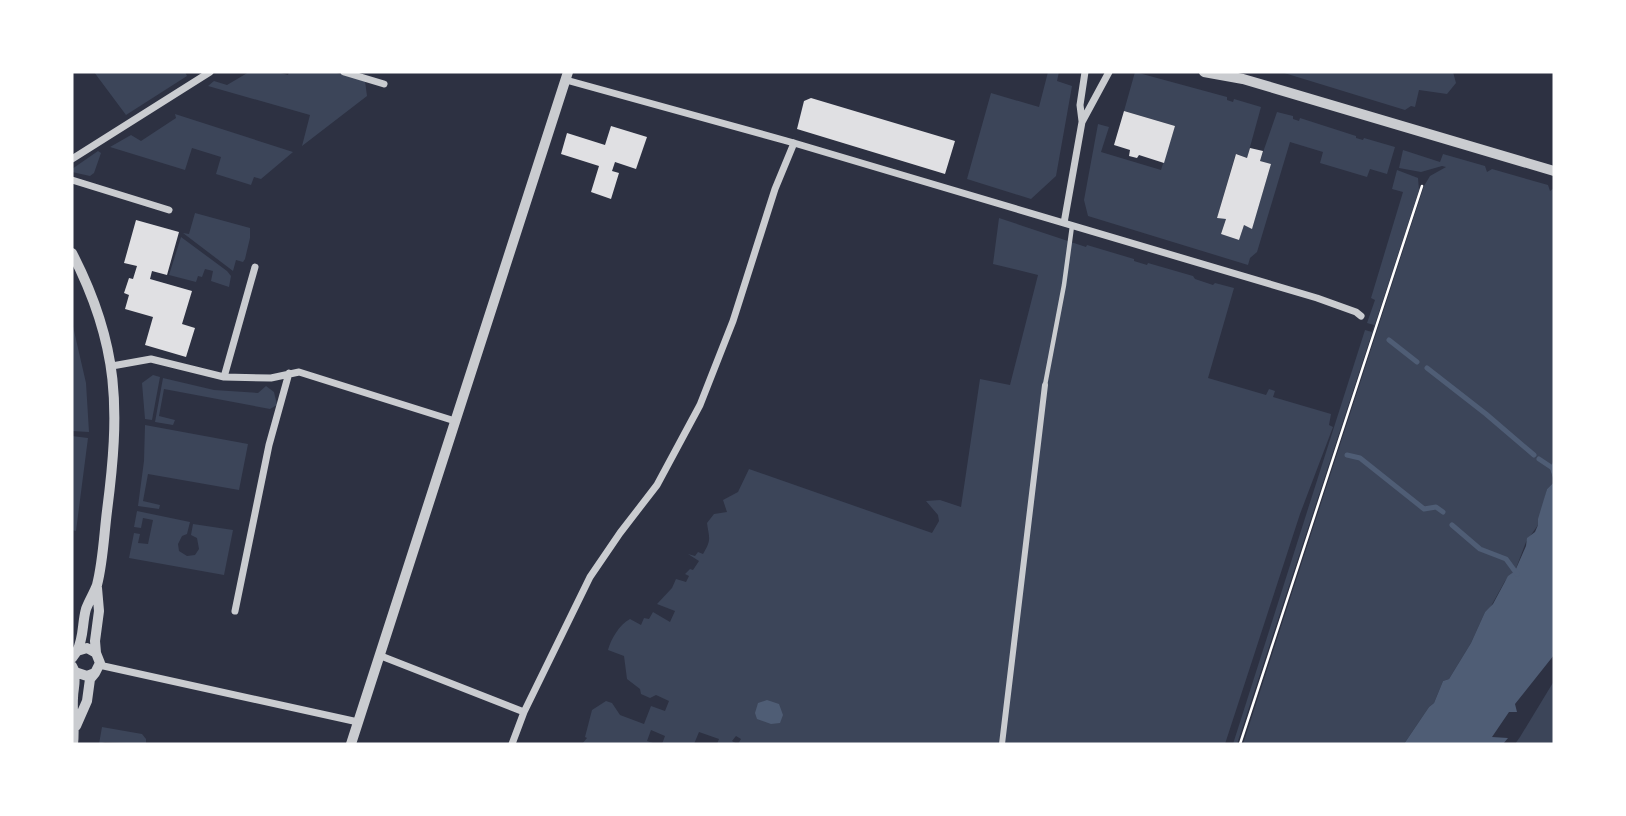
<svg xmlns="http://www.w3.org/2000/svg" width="1626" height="816" viewBox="0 0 1626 816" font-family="Signika,sans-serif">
	<rect width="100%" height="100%" fill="#2d3142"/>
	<path fill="#3c4559" d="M94,72H185L187,76L126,115Z
		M249,72H277L288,75L289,72H333L365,81L367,96L302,146L310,115L208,86L214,81L227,85Z
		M1048,72H1059L1057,81L1072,86L1056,176L1031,199L967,179L991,93L1039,107Z
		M1135,72L1227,97V100L1233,102L1234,99L1261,107L1247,158L1237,154L1235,156L1217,218L1226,219L1221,234L1239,240L1244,225L1252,228L1271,164L1260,161L1277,112L1293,116V119L1299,121L1300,118L1356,136V138L1363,140L1364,138L1395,147L1387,174L1370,169L1367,177L1320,163L1323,152L1290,142L1257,252L1250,258L1248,265L1088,216L1084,200L1098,124L1109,127L1101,152L1161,170L1175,126L1124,111Z
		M1281,72H1453L1456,83L1447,94L1419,90L1415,107L1411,106L1405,110Z
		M175,114L293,152L261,179L254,177L251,185L216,174L221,157L192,148L185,170L110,147L131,135L141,141L176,118Z
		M1403,150L1440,162L1443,154L1485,166L1487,172L1492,169L1548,185L1550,191L1554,188V463L1550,469L1554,482L1547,489L1538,525L1526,542L1515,571L1505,581L1490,608L1485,612L1471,643L1449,679L1443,681L1434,703L1429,707L1404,744H1243L1424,186L1430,176L1446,167L1442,166L1421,172L1399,168Z
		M98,151L101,153L94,173L90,176L72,172V169Z
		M1397,170L1418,178L1419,190L1237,744H1233L1365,330L1372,332L1374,325L1367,323L1375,300L1371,298L1403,192L1392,189Z
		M195,213L250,228V238L245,259L243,262L236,260L233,271L183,233L189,234Z
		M999,218L1086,247L1087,245L1134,259V261L1147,265L1148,263L1193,276L1195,279L1213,285L1215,283L1234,288L1208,378L1266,395L1269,389L1275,391L1273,397L1331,414L1329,425L1333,427L1300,514L1225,744H738L741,739L736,736L732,741L737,744H717L719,739L699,732L694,744H662L665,736L651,730L647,741L656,744H582L587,738L585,737L592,710L606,701L612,703L620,715L644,724L651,706L665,711L669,701L656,695L650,698L641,694L640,689L627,679L624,656L608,650C611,639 619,625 630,619L641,625L644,618L649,619L653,612L670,622L675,611L657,604L672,588L676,579L686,582L689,576L685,574L690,569L693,570L699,561L688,554L695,556L698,552L703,554C712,539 709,538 707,523L714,514L727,512L723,500L738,492L749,469L932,533L939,521L938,515L926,501L940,500L961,507L980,379L1010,385L1038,275L993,264Z
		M181,237L227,271L231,276L229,287L211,281L213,271L205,269L202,277L198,276L196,282L169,275Z
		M72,322L86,383L89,432L72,431Z
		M153,375L160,377L152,420L145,419L142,383Z
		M163,378L214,390L258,393L266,386L274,392L277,405L270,409L164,389L159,416L175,420L173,425L155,422Z
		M145,425L248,444L239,490L148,474L143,501L160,505L159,509L138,506L144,461Z
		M72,436L88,438L76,531L72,530Z
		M137,511L190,522L187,534L182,536L178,544L179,551L187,556L195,555L199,549L197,538L191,535L193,524L233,530L224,575L129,558L134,533L140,534L138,543L148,544L153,520L143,518L141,528L134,527Z
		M1554,681V744H1515L1520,737Z
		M102,727L142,734L146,739V744L105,742L99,744Z"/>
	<path fill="#4f5d75" d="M1553,462L1554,463V655L1515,704L1517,712H1509L1492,737L1508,738L1503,744H1404L1429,707L1434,703L1443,681L1449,679L1471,643L1485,612L1493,604L1508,576L1515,571L1526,546L1527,538L1535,532L1538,525V519L1547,489L1554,482L1550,469Z
		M767,700L779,704L783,715L780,723L771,724L757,719L755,713L758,703Z"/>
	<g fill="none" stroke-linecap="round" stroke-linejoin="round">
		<path stroke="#4f5d75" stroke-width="5" d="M1389,340L1417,362
			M1427,368L1486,414L1534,455
			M1347,455L1360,458L1424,509L1436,507L1443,512
			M1539,459L1554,469
			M1452,525L1480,549L1506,559L1517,574"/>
	</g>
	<path fill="#e0e0e3" d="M811,98L955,141L945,174L797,129L804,101Z
		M1124,111L1175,126L1164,163L1139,155L1137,158L1129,156L1130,150L1114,145Z
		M611,126L647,137L636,169L615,162L612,171L619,173L611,199L591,192L599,166L561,154L567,133L605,145Z
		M1250,148L1263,151L1260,161L1271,164L1252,229L1244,225L1239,240L1221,234L1226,219L1217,218L1236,154L1247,158Z
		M136,220L179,232L167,275L152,271L150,279L192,291L182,324L195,328L186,357L145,345L153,317L125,309L129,295L124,293L129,278L133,279L137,266L124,263Z"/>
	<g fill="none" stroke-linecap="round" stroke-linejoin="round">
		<path stroke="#fff" stroke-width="2.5" d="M1240,744L1422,186"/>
		<path stroke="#caccd0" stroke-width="4.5" d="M1045,385L1064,285L1072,226"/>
		<path stroke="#caccd0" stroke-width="6" d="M1002,744L1045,385"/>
		<path stroke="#caccd0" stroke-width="7" d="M344,72L384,84
			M566,80L794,143L1317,298L1356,312L1361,316
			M1082,121L1080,105L1085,72
			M72,159L210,72
			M72,180L169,210
			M1064,223L1082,122L1109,72
			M112,366L151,359L224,377L271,378L299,372L455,421
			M224,377L255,267
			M235,611L269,445L289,373
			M381,656L524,712
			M99,665L358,722
			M512,744L524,712L590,577L620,533L657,485L700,405L733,321L775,189L794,143"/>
		<path stroke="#caccd0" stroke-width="10" d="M1204,72L1243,79L1554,171
			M72,253C120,346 120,410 107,511C104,535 103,562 97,585C94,593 89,601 86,609C82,623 84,638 77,651
			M96,653L95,641L99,611L97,588
			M72,658L77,651L87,648L96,653L100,663L95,673L87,676L75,672L72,666
			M76,726L87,701L90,679L95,673
			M73,744C75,728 72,714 73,698C73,688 77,680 73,670
			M351,744L568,72"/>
	</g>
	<rect width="1626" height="816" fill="none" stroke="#ffffff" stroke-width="147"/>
</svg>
